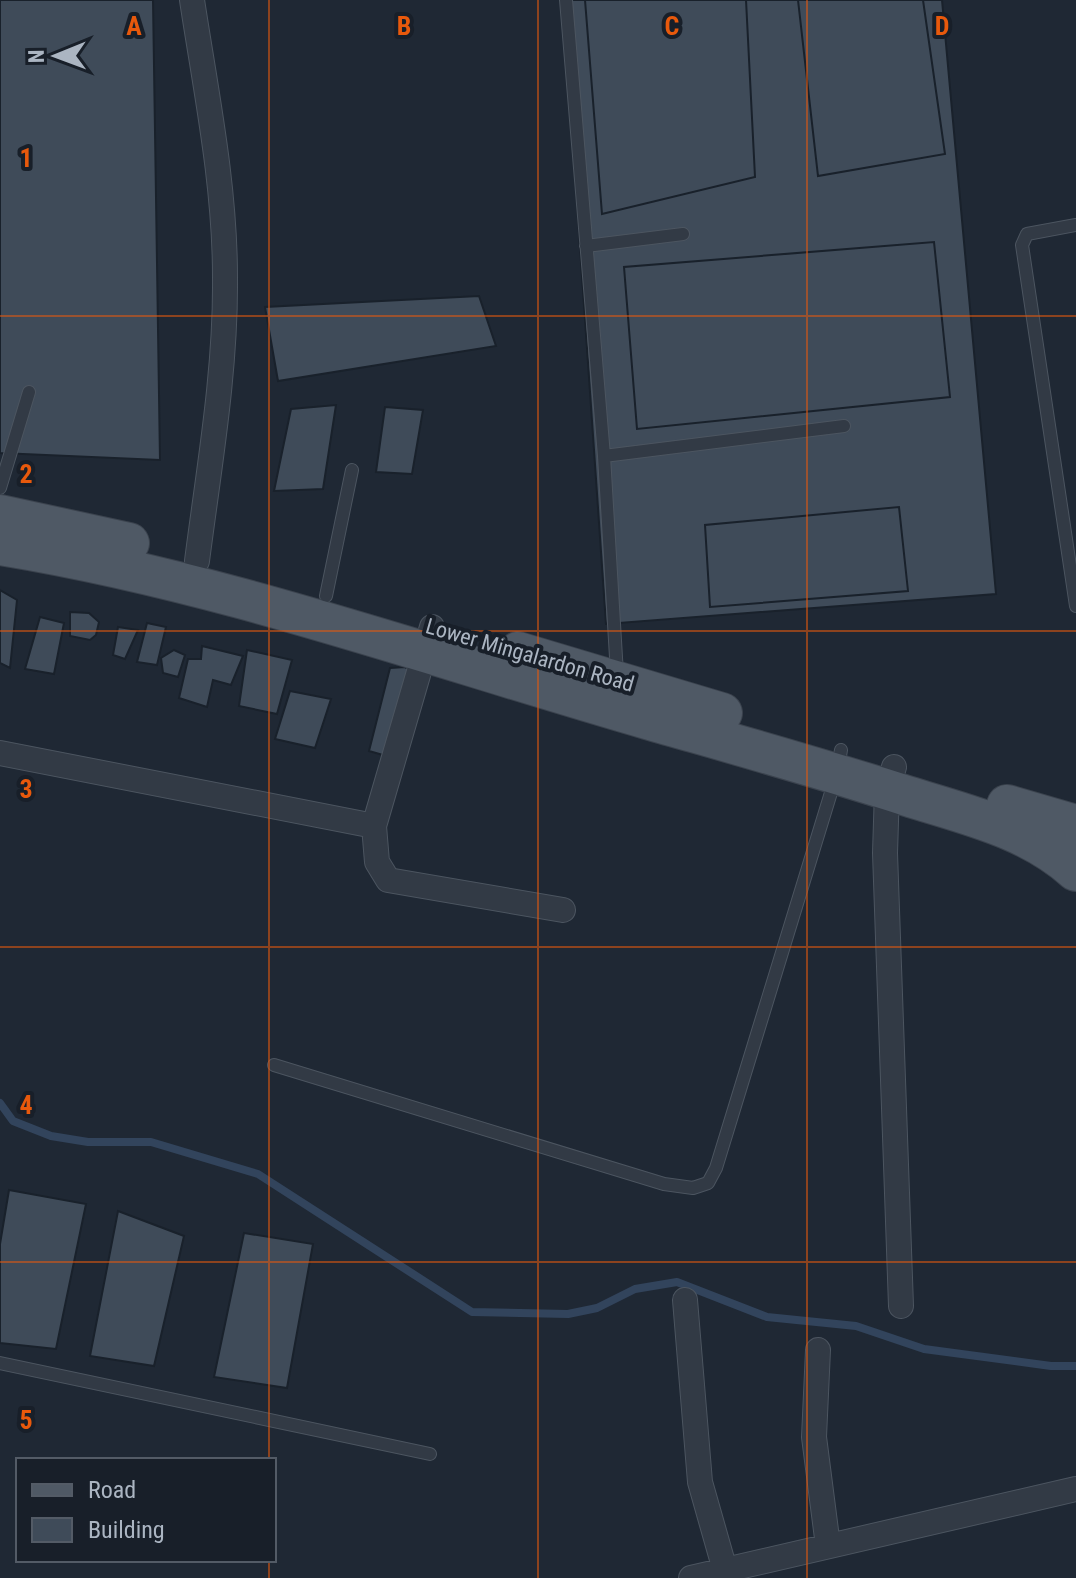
<svg xmlns="http://www.w3.org/2000/svg" width="1076" height="1578" viewBox="0 0 1076 1578" font-family="'Roboto Condensed',sans-serif">
	<rect width="100%" height="100%" fill="#1f2834"/>
	<g fill="none" stroke-linecap="round" stroke-linejoin="round">
		<path stroke="#32445c" stroke-width="8" d="M0,1103L13,1121L51,1136L88,1142H151L258,1174L472,1312L568,1314L597,1308L635,1289L677,1282L767,1317L856,1326L924,1349L1051,1366H1076"/>
	</g>
	<path fill="#3f4b59" stroke="#19212b" stroke-width="2" d="M0,0H153L160,460L0,453Z
		M563,0H942L996,594L606,624Z
		M585,0H746L755,177L602,214Z
		M798,0H923L945,154L818,176Z
		M934,242L950,397L637,429L624,267Z
		M479,296L496,346L278,381L265,307Z
		M336,405L323,489L274,491L291,409Z
		M385,407L423,410L412,474L376,472Z
		M899,507L908,591L710,607L705,525Z
		M0,590L17,600L10,668L0,663Z
		M70,612L89,613L99,622L96,635L90,640L70,636Z
		M40,617L64,623L54,674L25,669Z
		M147,623L166,627L157,665L137,662Z
		M118,627L138,630L125,659L113,655Z
		M202,646L243,656L231,685L213,680L207,707L179,698L188,659H201Z
		M174,650L185,655L178,677L163,673L161,658Z
		M247,650L292,660L277,714L239,706Z
		M405,667L415,675L390,757L369,751L390,668Z
		M290,691L331,699L315,748L275,739Z
		M9,1190L86,1204L56,1349L0,1343V1244Z
		M118,1211L184,1236L154,1366L90,1356Z
		M244,1233L313,1244L287,1388L214,1377Z"/>
	<g fill="none" stroke-linecap="round" stroke-linejoin="round">
		<defs>
			<path id="lane" d="M566,0L604,456L617,674
				M1076,225L1027,234L1022,245L1076,606
				M586,246L683,234
				M604,456L844,426
				M0,488L29,392
				M326,596L352,470
				M274,1065L664,1184L693,1188L708,1183L716,1168L837,773L841,750
				M0,1363L430,1454"/>
			<path id="street" d="M192,0C206,92 225,184 225,277C226,372 209,467 197,561
				M0,753L374,826L432,627
				M894,767L887,790L885,853L901,1306
				M374,826L377,862L388,880L563,910
				M685,1300L700,1482L725,1570
				M818,1350L814,1437L828,1546
				M691,1578L1076,1489"/>
			<path id="primary" d="M0,515L129,543
				M0,545C221,581 432,657 647,719C734,744 821,768 907,796C967,815 1028,828 1076,871
				M518,652L722,713
				M1007,805L1076,825"/>
		</defs>
		<use href="#lane" stroke="#4c5560" stroke-width="14"/>
		<use href="#street" stroke="#4c5560" stroke-width="26"/>
		<use href="#primary" stroke="#3b434e" stroke-width="42"/>
		<use href="#lane" stroke="#323a45" stroke-width="12"/>
		<use href="#street" stroke="#323a45" stroke-width="24"/>
		<use href="#primary" stroke="#4f5965" stroke-width="40"/>
	</g>
	<path fill="none" stroke="#e8590c" stroke-width="2" stroke-opacity="0.55" d="M269,0V1460M538,0V1578M807,0V1578M0,316H1076M0,631H1076M0,947H1076M0,1262H1076M269,1560V1578"/>
	<g text-anchor="middle" dominant-baseline="central" stroke-width="8" stroke-linejoin="round" paint-order="stroke">
		<g font-size="22" fill="#abb5c2" stroke="#181f29">
			<text transform="translate(530 655) rotate(16)">Lower Mingalardon Road</text>
		</g>
	</g>
	<g font-size="26" text-anchor="middle" font-weight="bold" fill="#e8590c" stroke="#181f29" stroke-width="8" stroke-linejoin="round" paint-order="stroke">
		<text x="134" y="35">A</text>
		<text x="404" y="35">B</text>
		<text x="672" y="35">C</text>
		<text x="942" y="35">D</text>
		<text x="26" y="167">1</text>
		<text x="26" y="483">2</text>
		<text x="26" y="798">3</text>
		<text x="26" y="1114">4</text>
		<text x="26" y="1429">5</text>
	</g>
	<rect x="16" y="1458" width="260" height="104" fill="#181f29" stroke="#535b66" stroke-width="2"/>
	<rect x="32" y="1484" width="40" height="12" fill="#4f5965" stroke="#535b66" stroke-width="2"/>
	<text x="88" y="1498" font-size="24" fill="#abb5c2">Road</text>
	<rect x="32" y="1518" width="40" height="24" fill="#3f4b59" stroke="#535b66" stroke-width="2"/>
	<text x="88" y="1538" font-size="24" fill="#abb5c2">Building</text>
	<g transform="translate(56 56) rotate(269)" stroke="#181f29" stroke-width="6" paint-order="stroke">
	<path d="M0-6L14 30L0 20L-14 30Z" fill="#abb5c2"/>
	<text y="-12" font-size="22" font-weight="bold" text-anchor="middle" fill="#abb5c2">N</text>
	</g>
</svg>
